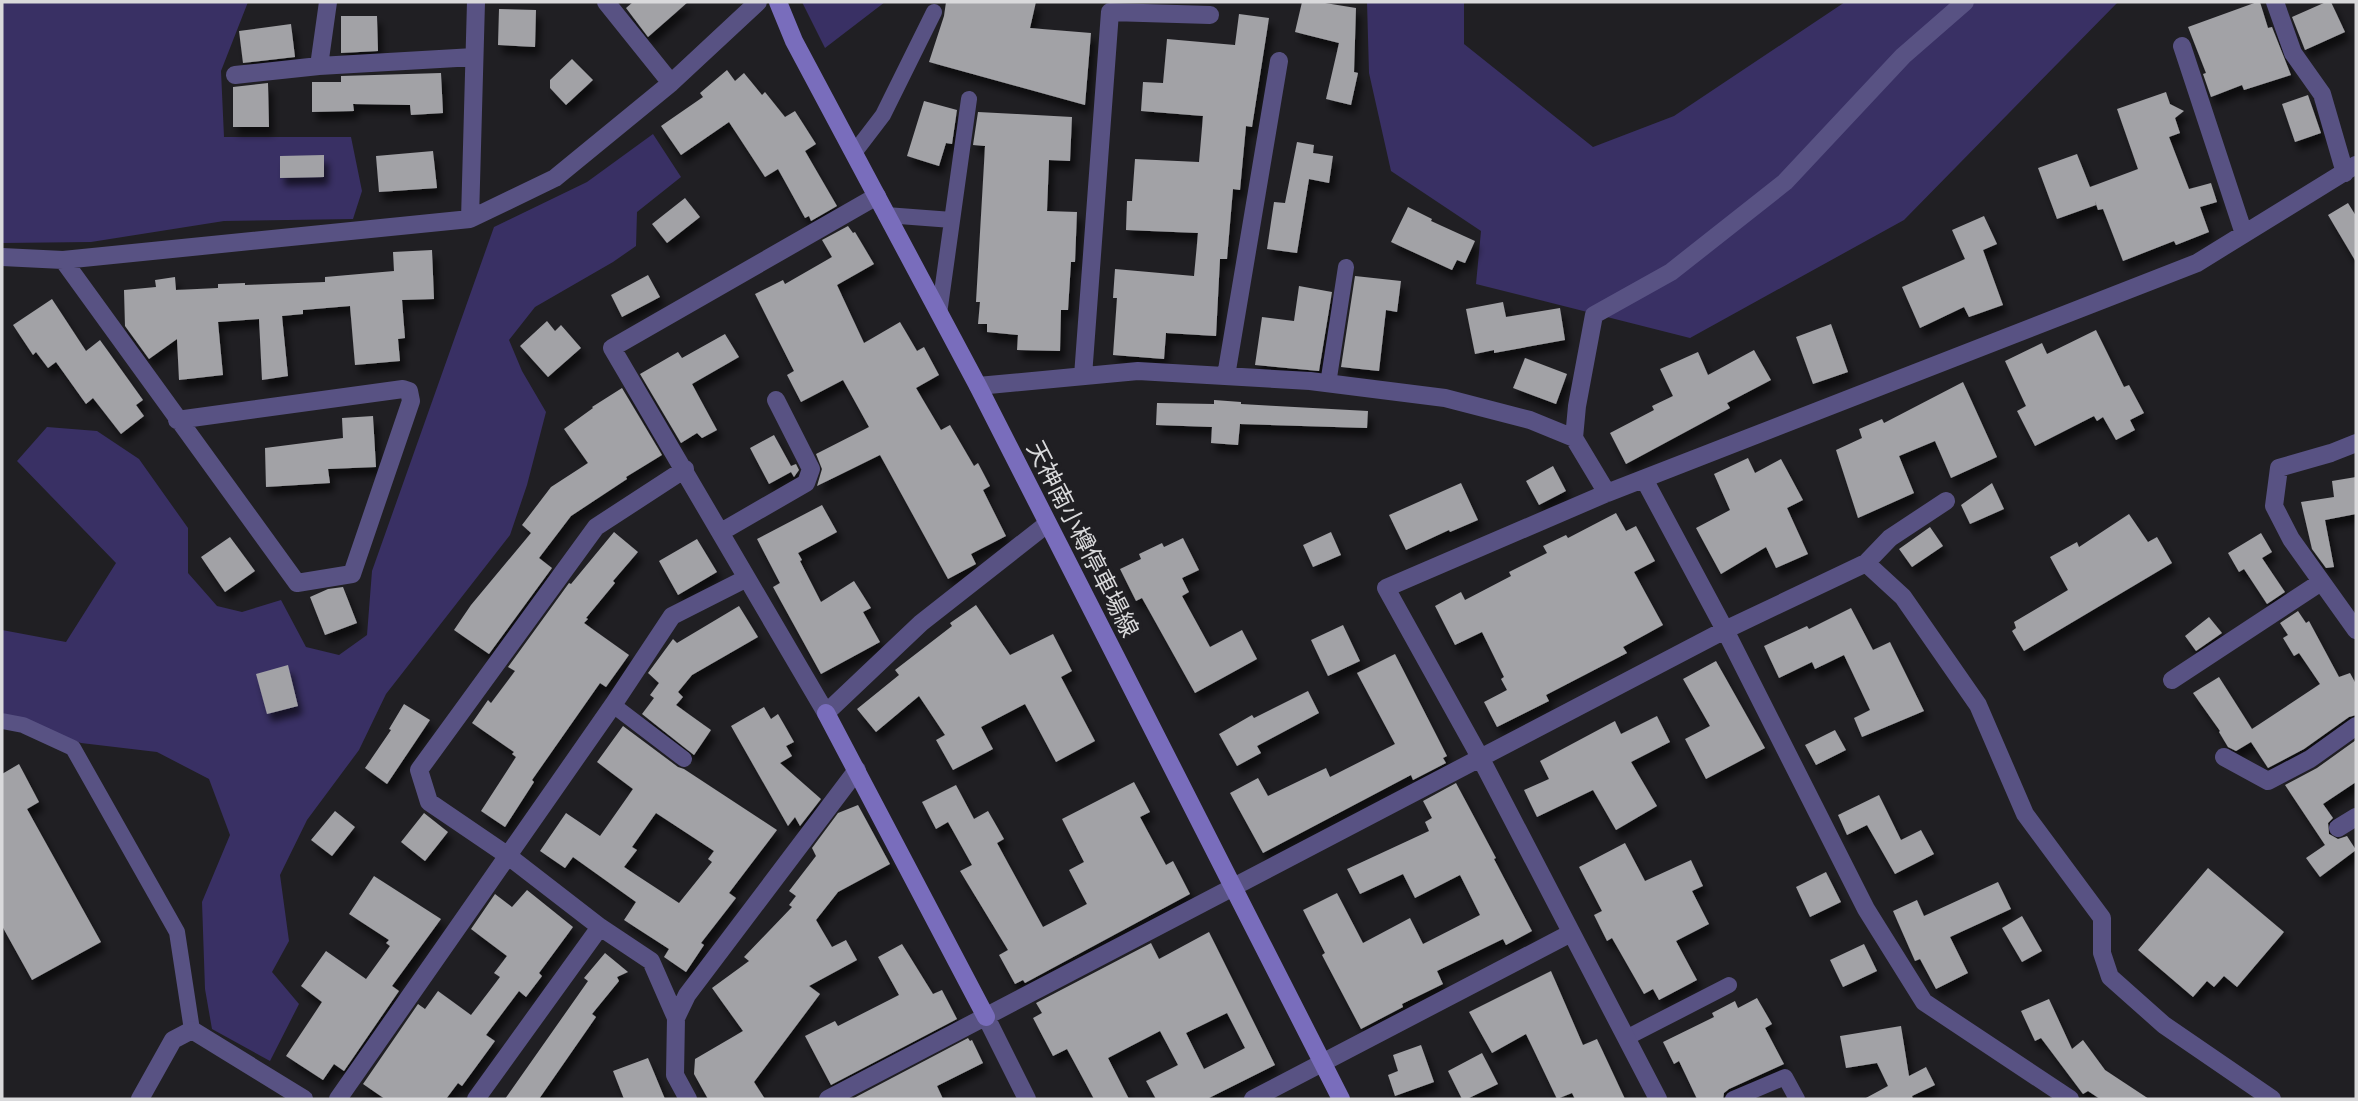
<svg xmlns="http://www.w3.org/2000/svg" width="2358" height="1101" viewBox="0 0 2358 1101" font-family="'PT Sans Narrow','Noto Sans JP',sans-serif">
	<defs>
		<filter id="shadow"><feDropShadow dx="4.5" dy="8" stdDeviation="3.5" flood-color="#0009"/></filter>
	</defs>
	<rect width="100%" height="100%" fill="#201f23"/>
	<path fill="#393064" d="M2,2H248L221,71L224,137H351L362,191L353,219L224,221L91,242L2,243Z
		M802,2H885L825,48Z
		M1367,2H1464V44L1593,147L1674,116L1845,2H2118L1904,220L1690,338L1476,284L1481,231L1391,171L1369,73Z
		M653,134L681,177L637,212L636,246L613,262L535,307L509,340L522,371L546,412L527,485L510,535L386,694L359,750L307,820L280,875L289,941L272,972L299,1004L270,1061L212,1029L205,989L202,902L230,835L209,779L157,752L81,743L2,713V630L66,642L116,563L17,461L47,427L97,431L139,459L188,528V573L217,606L242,612L281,600L306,647L339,655L367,635L372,571L494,227L587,182Z"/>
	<path fill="#a2a2a6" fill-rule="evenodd" filter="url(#shadow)" d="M633,2H688L648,37L626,8Z
		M946,2H1036L1030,28L1091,33L1085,105L929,62L944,16Z
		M1302,2H1319L1356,8L1354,72L1358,73L1351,105L1326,99L1339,43L1295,32Z
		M2257,2H2260L2268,28L2272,27L2291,75L2244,90L2242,85L2211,97L2203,74L2206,73L2188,27Z
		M2326,2H2331L2345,32L2305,50L2292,17Z
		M499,9L536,10L535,47L498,45Z
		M1239,14L1269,18L1252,127L1246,126L1240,190L1233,189L1227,259H1220L1216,336L1166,333L1164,359L1113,355L1117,298H1113L1115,269L1194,276L1198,233L1126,230L1127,201H1132L1135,159L1199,162L1203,116L1141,111L1143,82L1163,83L1167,39L1235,45Z
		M341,16H377L378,51L341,53Z
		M291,24L295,57L243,63L239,31Z
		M572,59L593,80L566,105L550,88V80Z
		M727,70L735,81L744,73L762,95L765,92L785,117L795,111L816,144L805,151L837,206L811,221L809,216L805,218L778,169L765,177L729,122L681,155L661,126L703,97L700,93Z
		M441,73L443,113L411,115L410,105L353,104L354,111L312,112V82H341V76Z
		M268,83L269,127H233V87Z
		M2166,92L2170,104L2184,111L2175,118L2180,133L2169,137L2189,189L2211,183L2217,202L2200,207L2209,232L2176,245L2174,241L2123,261L2103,209L2098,210L2095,201L2096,205L2057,219L2038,168L2077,154L2090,187L2138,169L2117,109Z
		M2308,95L2321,133L2295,142L2282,104Z
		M924,101L957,110L952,144L946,143L939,166L907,156Z
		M978,112L1072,117L1070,161L1049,160L1047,211L1077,212L1075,262H1071L1068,310H1061L1060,351L1017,350L1018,335L987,332V324H978L980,302H976L985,146L973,145Z
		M1297,142L1314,145L1313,153L1333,156L1329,183L1309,179L1297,253L1267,249L1274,202L1285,203Z
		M433,151L437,188L379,192L376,156Z
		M324,155V177L280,178V156Z
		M685,198L700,217L667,243L652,224Z
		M2348,203L2356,216V262L2328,215Z
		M1408,207L1432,219L1431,221L1475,241L1465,263L1457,260L1452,270L1391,242Z
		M1984,216L1997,244L1983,250L2003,305L1969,317L1964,307L1920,328L1902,287L1965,259L1952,230Z
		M848,226L853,233L855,232L874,264L837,285L864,343L900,322L917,351L924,347L939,375L916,388L941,430L950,425L974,466L978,463L990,486L983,490L1006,536L971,554L976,564L948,579L880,455L817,486L822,469L816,454L869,427L843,380L801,402L787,375L794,371L755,294L783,280L785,284L832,257L822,240Z
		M432,250L434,299L402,300L405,338L398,339L400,361L355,365L350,306L303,310V314L282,316L288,376L262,380L259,319L218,322L223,375L179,380L177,339L149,359L125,326L124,290L156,287L155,280L175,277L176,290L218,288V284L245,283V285L325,282V277L394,271L393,252Z
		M648,275L660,297L622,317L611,295Z
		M1355,276L1401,281L1397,312L1386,310L1379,371L1341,367Z
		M1299,286L1332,292L1319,371L1255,365L1262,317L1294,321Z
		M52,299L86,351L100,340L143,400L136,405L144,416L121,434L93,398L86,404L56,362L48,368L36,352L33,355L13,325Z
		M1503,302L1506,317L1560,308L1565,340L1494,353V350L1475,354L1466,309Z
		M547,321L555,331L561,325L581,348L548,377L520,346Z
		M1831,324L1848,372L1813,384L1796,337Z
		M2096,330L2124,387L2129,385L2144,413L2130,420L2135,430L2116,440L2103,417L2097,421L2094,416L2035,446L2017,411L2026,406L2005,361L2042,343L2047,354Z
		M725,334L739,357L692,384L717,430L702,438L697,433L681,443L640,374L678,352L682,358Z
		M1754,350L1771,380L1727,403L1730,408L1626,464L1610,433L1654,410L1652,406L1673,396L1660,369L1698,352L1708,375Z
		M1525,358L1567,374L1556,404L1513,388Z
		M1963,382L1997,457L1951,478L1935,441L1899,456L1914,493L1858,518L1836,450L1862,438L1859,429L1882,419L1884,423Z
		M622,388L662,455L626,477L627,479L571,516L539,558L552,568L489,654L454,630L471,605L531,533L522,525L551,487L588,463L564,429L593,408L592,407Z
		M1214,400L1241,402V404L1368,411L1367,428L1240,424L1238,445L1211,443L1212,427L1156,425L1157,403L1214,404Z
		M373,416L376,467L328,469L330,483L266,487L265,448L343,438L342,418Z
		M774,435L791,466L796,464L799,470L794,477L791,472L769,484L750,448Z
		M1748,458L1755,473L1781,459L1803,500L1787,508L1808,554L1776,568L1766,547L1721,574L1696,528L1730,510L1714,474Z
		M1553,466L1566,491L1539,505L1526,481Z
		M2356,477V514L2325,520L2334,567L2326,568L2312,549L2301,502L2334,497L2332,481Z
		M1461,483L1478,520L1450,532L1449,530L1406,550L1389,515Z
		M1992,483L2004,509L1970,524L1961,505Z
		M822,505L837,532L798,553L802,560L800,561L821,602L854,581L871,608L863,612L880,642L821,674L773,587L780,583L757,539Z
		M1616,513L1626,531L1636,526L1655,561L1634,572L1663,625L1623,647L1627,653L1546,695L1549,701L1497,727L1484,702L1507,690L1501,679L1504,677L1482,632L1455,645L1435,606L1461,592L1465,600L1511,576L1509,572L1547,553L1543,546L1566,535L1568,538Z
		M2129,514L2148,542L2157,537L2172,563L2024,651L2012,631L2016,628L2014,622L2068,590L2050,557L2077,542L2079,547Z
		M1930,527L1943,546L1912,567L1899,549Z
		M614,532L638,552L613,581L615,583L586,618L588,619L584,623L629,655L606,687L600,683L532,780L534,782L505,827L481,811L516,757L512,754L514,752L472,723L488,700L491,703L515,671L508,667L569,583L571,584Z
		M1331,532L1341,555L1313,567L1303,545Z
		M2261,533L2272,552L2262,558L2285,592L2267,604L2244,569L2239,572L2228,553Z
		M230,537L255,571L225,592L201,557Z
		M1183,538L1199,570L1182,578L1189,592L1182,596L1210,647L1242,630L1257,659L1195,693L1142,598L1136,601L1120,569L1141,559L1139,554L1162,543L1164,547Z
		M697,539L717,572L678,595L659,561Z
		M343,587L357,623L325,635L310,597L328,589Z
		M976,605L1010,655L1053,634L1072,671L1061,677L1095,741L1056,762L1025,704L981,727L993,749L953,770L936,740L945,735L919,696L876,732L857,709L899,675L895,670L952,626L950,623Z
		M739,606L758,637L692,675L678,692L683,697L676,705L711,730L694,755L642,714L654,698L650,695L659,683L648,673L673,639L677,643Z
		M1851,608L1873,650L1890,642L1924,711L1862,737L1854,718L1870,710L1844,655L1815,669L1812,662L1779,678L1764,646L1807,626L1809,629Z
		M2298,611L2306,623L2309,621L2339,677L2350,673L2356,684V715L2349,717L2304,749L2268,768L2251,742L2236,751L2228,747L2219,732L2220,731L2193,693L2219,677L2252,729L2320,684L2299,653L2294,656L2283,638L2288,635L2280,623Z
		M2209,617L2222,633L2196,651L2185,636Z
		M1343,625L1360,661L1328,676L1311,640Z
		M1395,654L1447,756L1443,758L1446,763L1413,780L1411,775L1263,853L1230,793L1258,778L1268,796L1326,768L1330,777L1395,744L1357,673Z
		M1716,661L1765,748L1706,779L1685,739L1710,726L1683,679Z
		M288,665L298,706L267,714L256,674Z
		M1308,691L1319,713L1257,746L1261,753L1237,766L1219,734L1252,715L1254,718Z
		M404,704L430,720L387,784L365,768L391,730L389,729Z
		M764,707L771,719L778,714L794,742L786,746L792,756L780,763L821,799L800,826L795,817L788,826L731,726Z
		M1657,716L1670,742L1631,762L1657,806L1616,830L1593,790L1537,817L1524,790L1549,779L1540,761L1615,721L1621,734Z
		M623,726L678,767L684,769L777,830L729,893L736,898L701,943L704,945L686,972L664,957L669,949L624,920L636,902L573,857L565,868L540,851L566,813L600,836L633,789L597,762ZM656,813L714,851L708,859L712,862L679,903L624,867L637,850L632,847Z
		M1835,730L1846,750L1816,765L1805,745Z
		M2356,740V782L2323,804L2333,818L2328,823L2329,834L2338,839L2347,836L2356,850L2320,877L2306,858L2325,845L2285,785L2317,768Z
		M19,764L39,802L27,809L101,942L32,980L2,926V774Z
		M1134,782L1150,812L1140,817L1166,865L1173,861L1190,894L1025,983L1023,980L1015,984L999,955L1008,950L960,871L972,865L948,822L936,829L922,802L956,785L974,819L988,811L1004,839L997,843L1043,927L1087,904L1069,870L1084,862L1062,819Z
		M1456,783L1496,858L1494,859L1532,931L1506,945L1503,939L1437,971L1443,984L1402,1004L1403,1007L1361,1029L1322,955L1325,953L1303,910L1337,893L1363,943L1410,918L1423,944L1480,915L1460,875L1415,898L1403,874L1360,894L1347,869L1429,831L1425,822L1432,818L1423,801Z
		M1879,795L1901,840L1921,830L1934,854L1895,874L1867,825L1847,835L1838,815Z
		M858,805L890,864L838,892L816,920L832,947L846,940L857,960L809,986L820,994L754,1082L765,1099H708L694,1074L695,1059L743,1031L712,988L749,961L744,957L792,907L789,905L796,896L789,891L816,856L812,848L838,813Z
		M335,811L355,827L332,856L311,840Z
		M424,813L448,832L425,861L401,842Z
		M1625,843L1645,881L1691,860L1703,886L1692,891L1709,924L1676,941L1697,980L1659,1000L1653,989L1644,994L1612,938L1607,941L1594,915L1602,911L1579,867Z
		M2208,868L2284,932L2237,987L2224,976L2214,987L2207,981L2193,997L2138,950Z
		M1826,872L1841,902L1810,917L1796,887Z
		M374,876L441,919L392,986L399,991L344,1071L334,1064L323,1080L286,1056L322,1002L301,986L326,951L366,979L390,946L386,943L389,940L349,914Z
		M1998,882L2011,909L1950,937L1968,973L1936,989L1920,959L1915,961L1893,911L1917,900L1924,916Z
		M527,890L573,927L539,973L542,976L526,997L519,991L486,1035L495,1041L462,1086L458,1083L446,1099H385L363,1084L418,1004L425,1009L438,991L471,1015L500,977L494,973L507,956L471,929L495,894L512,907Z
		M2022,916L2042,951L2022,962L2002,928Z
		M1209,932L1275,1065L1207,1099H1156L1146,1081L1178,1065L1160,1031L1108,1058L1129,1099H1094L1067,1049L1053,1056L1033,1018L1042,1013L1036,1003L1151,943L1159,959ZM1227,1013L1245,1048L1204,1069L1186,1033Z
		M902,944L933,994L942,990L957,1019L831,1085L805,1036L835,1021L838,1026L899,995L878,957Z
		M1864,944L1877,971L1843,987L1830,960Z
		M605,953L628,972L617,977L619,981L592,1014L596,1017L539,1099H505L588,981L584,978Z
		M1551,971L1583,1045L1597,1039L1625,1099H1575L1572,1093L1557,1099L1526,1034L1492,1053L1469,1012Z
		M1757,998L1772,1024L1765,1028L1784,1064L1729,1089L1724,1093L1723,1099H1697L1679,1061L1674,1064L1663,1042L1714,1017L1712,1013L1735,1001L1738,1008Z
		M2049,999L2072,1049L2083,1040L2105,1070L2149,1099H2100L2088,1091L2083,1094L2041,1038L2035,1041L2021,1011Z
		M1901,1026L1909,1076L1926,1067L1935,1085L1912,1096L1913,1099H1864L1888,1086L1877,1063L1846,1068L1840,1036Z
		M968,1038L970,1041L972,1040L983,1063L937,1086L943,1099H852Z
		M1421,1045L1434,1082L1395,1096L1388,1075L1398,1071L1393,1055Z
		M1482,1053L1498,1084L1467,1099H1462L1448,1071Z
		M648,1058L665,1099H624L613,1071Z"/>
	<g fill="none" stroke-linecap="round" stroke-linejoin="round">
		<path stroke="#585283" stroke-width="16" d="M854,153L883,115L934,12
			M886,215L952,220
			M939,314L969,99
			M1328,384L1346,267
			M613,705L684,759
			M2,721L23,725L73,748L177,932L192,1030
			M1626,1038L1729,985
			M1733,1099L1785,1077L1797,1099"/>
		<path stroke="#585283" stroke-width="18" d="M606,2L671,83
			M2275,2L2293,53L2322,94L2345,173
			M2182,46L2244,234
			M319,66L328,2
			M235,75L319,66L474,57
			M877,196L612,348L826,713L921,623L1047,524
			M470,219L476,2
			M2,257L63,260L470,219L555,178L671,83L758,2
			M63,260L297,583L352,574L411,401L409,391L403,389L177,420
			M1083,376L1110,12L1210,15
			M1226,376L1279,61
			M978,386L1138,371L1310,381L1445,398L1530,420L1574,438L1607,493
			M1574,438L1577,406L1594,315L1671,272L1785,182L1903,56L1965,2
			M2356,443L2331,453L2279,468L2274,506L2291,539L2356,630
			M1644,479L1725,630L1866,909L1924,1002L2070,1099
			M721,532L806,483L811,469L776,400
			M1866,563L1890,538L1946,501
			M2172,680L2321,582
			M2224,757L2268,781L2310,759L2356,726
			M2338,828L2356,817
			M986,1017L1027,1099
			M676,1018L651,961L600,927L507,855L429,802L419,770L596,527L685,469
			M140,1099L173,1040L192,1030L304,1099
			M338,1099L613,705L672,616L747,578
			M476,1099L600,927
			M688,1099L675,1075L676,1018L687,995L857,770
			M828,1099L1725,630L1866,563L1903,597L1978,705L2025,814L2102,918V953L2110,977L2164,1025L2272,1099
			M1253,1099L1571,933
			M1658,1099L1481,759L1386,588L1607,493L2197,263L2356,165"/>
		<path stroke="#796dbc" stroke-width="18" d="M778,2L794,41L978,386L1341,1099
			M826,713L986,1017"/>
	</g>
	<g text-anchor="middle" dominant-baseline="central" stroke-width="7" stroke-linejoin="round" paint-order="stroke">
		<g font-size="24" fill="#d9d9db" stroke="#201f23">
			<text transform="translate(1083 539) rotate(63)">天神南小樽停車場線</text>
		</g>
	</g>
	<rect width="2358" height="1101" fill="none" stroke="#d9d9db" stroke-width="7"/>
</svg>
